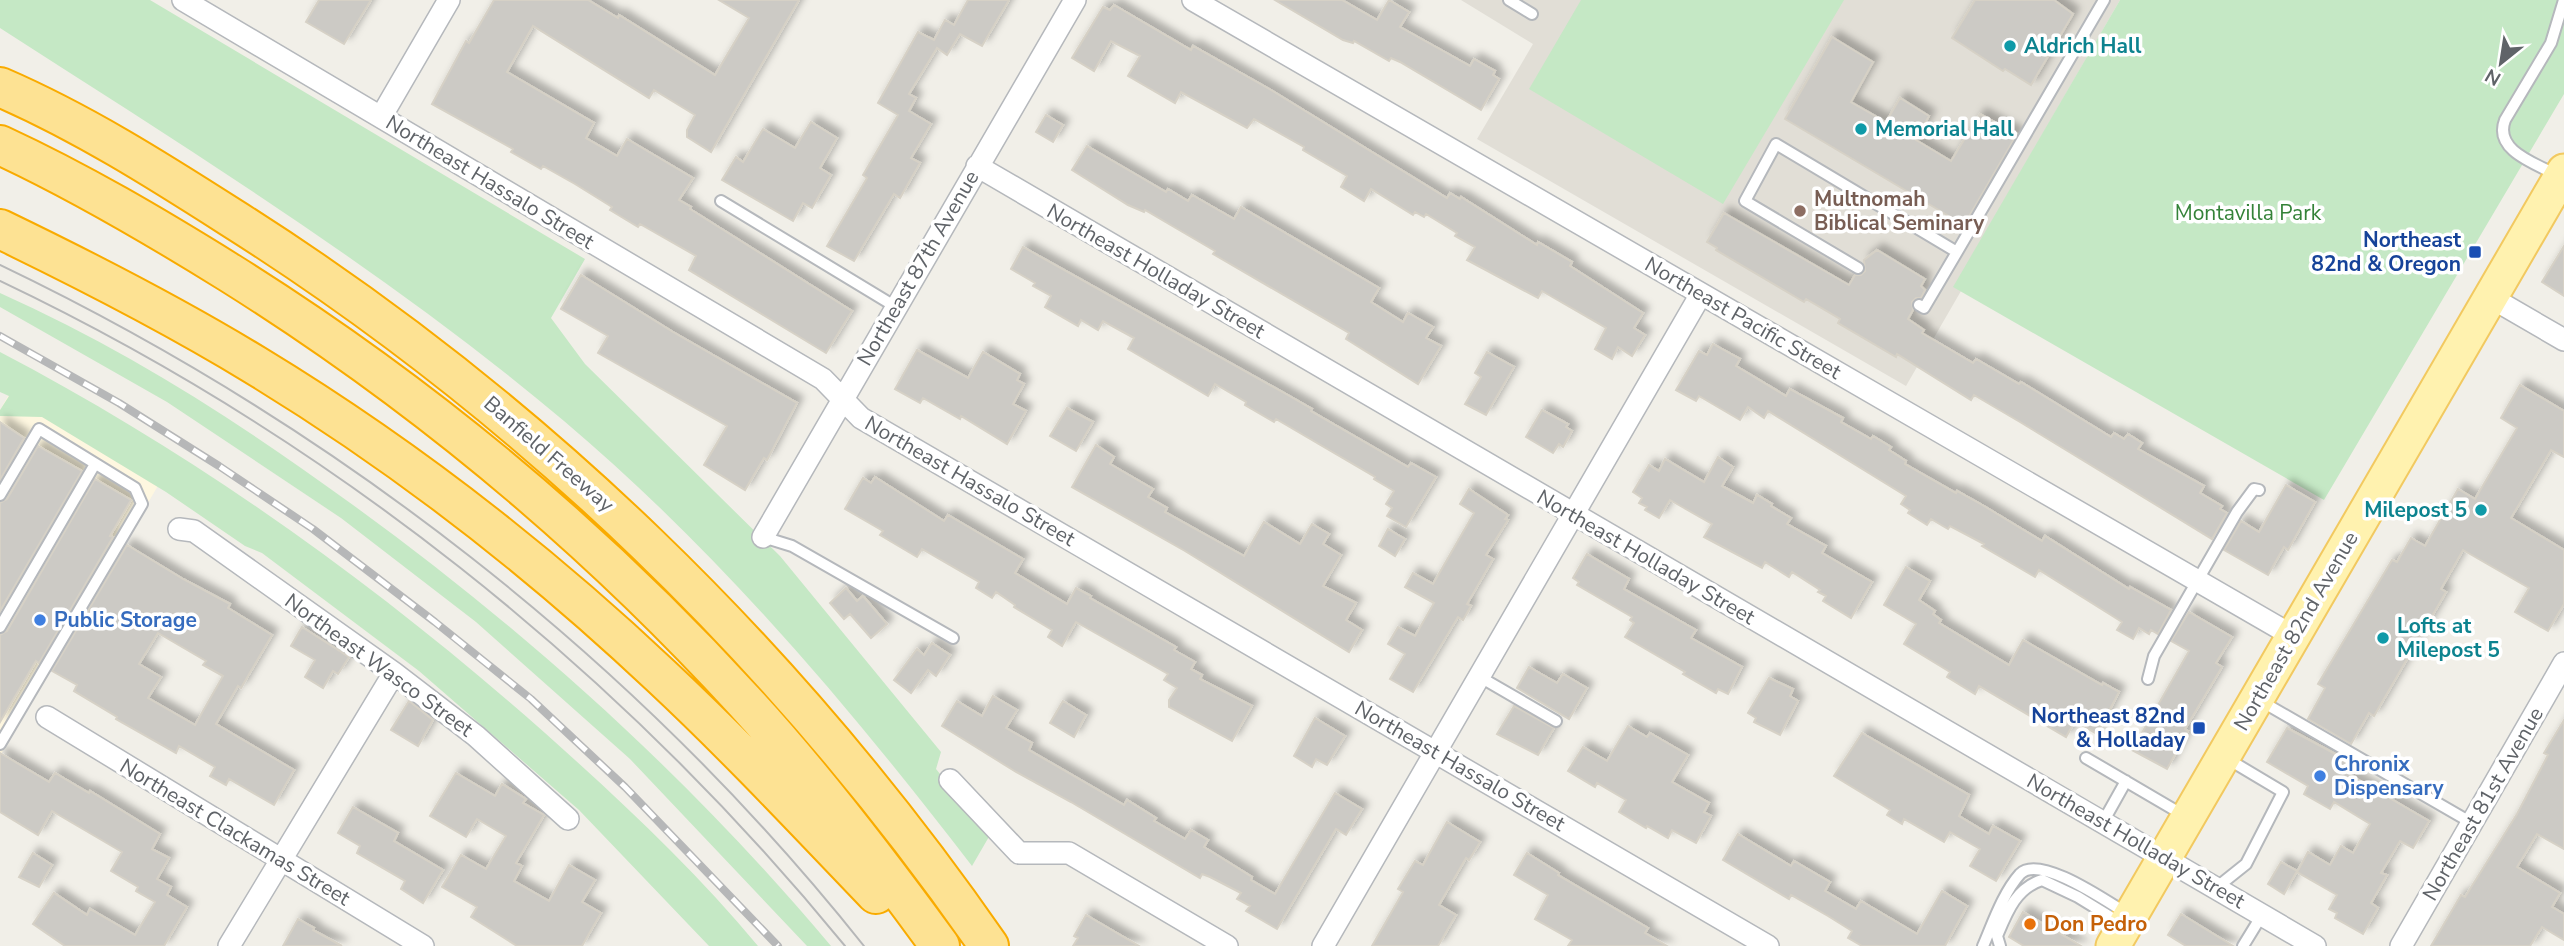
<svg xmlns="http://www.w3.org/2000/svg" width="2564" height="946" viewBox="0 0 2564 946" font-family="'Nunito Sans',sans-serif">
	<defs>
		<filter id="shadow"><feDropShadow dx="6" dy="-6" stdDeviation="3.5" flood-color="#0004"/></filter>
	</defs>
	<rect width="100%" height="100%" fill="#f1efe8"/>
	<path fill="#fef7e0" d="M8,396L159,484L0,756V410Z"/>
	<path fill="#e1ded6" d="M1461,0H2120L1954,287L1961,291L1906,386L1477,139L1533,44Z"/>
	<path fill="#c5e8c5" d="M0,0H150L585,259L551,318L585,364L780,556L941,752L936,769L990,835L972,866C849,706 719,552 564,421C388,273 193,152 0,28Z
		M1581,0H1844L1723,204L1529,89Z
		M2120,0H2564V94L2324,500L1953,287Z
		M0,293C126,349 242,424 353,505C528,632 691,779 831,946H807L630,759L476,622L341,518L167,402L0,307Z
		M0,352C197,455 379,586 545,733C620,800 694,869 758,946H709L579,810L419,671L262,553L245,546L166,492L42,417L0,416V410L9,396L0,392Z"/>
	<path fill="#cccac5" stroke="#d6d1c6" stroke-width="2" fill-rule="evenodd" filter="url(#shadow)" d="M319,0H371L344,44L306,22Z
		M494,0H588L618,18L619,15L715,75L749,18L719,0H799L711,152L687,137V130L695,115L654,90L649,98L533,26L507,72L594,123L586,138L617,156L627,139L693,178L679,200L691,207L690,209L852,311L826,353L689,270L696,256L640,224L638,227L610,210L612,207L575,184L543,166L541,169L511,152L513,149L432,104L466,41L469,43Z
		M968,0H1009L982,46L960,34L947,55L937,48L909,94L916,98L909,111L931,124L911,158L920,163L900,198L894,194L854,261L827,246L867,178L863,175L898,115L878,103L918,32L934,40L945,20L954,25Z
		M1275,0H1342L1377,20L1389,0L1409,12L1400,27L1470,66L1474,59L1495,71L1493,75L1499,79L1481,110L1400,62L1391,58L1389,61L1354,41L1353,43L1343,40Z
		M1975,0H2054L2073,14L2031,85L2005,69L2003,71L1952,38Z
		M1114,5L1191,50L1193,46L1271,90L1447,198L1450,193L1460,199L1461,197L1537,245L1538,242L1572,262L1570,266L1643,313L1634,328L1645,335L1632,356L1618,347L1612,359L1595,349L1606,328L1542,291L1538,298L1467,260L1475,247L1455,236L1457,233L1426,214L1424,217L1415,212L1413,215L1371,189L1364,201L1341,187L1347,176L1303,150L1304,147L1254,119L1247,128L1181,92L1175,103L1128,76L1140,56L1111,41L1094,71L1072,58L1103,7L1110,10Z
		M1832,37L1873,62L1851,102L1886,122L1900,98L1929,116L1916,140L1951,161L1980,114L2017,134L1964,225L1785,119Z
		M1046,115L1063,125L1053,142L1036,132Z
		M811,122L837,138L820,168L831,175L812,208L803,203L793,221L722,180L736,157L743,162L763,129L795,148Z
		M1087,146L1166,192L1168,189L1188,201L1192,195L1234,219L1241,207L1379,288L1371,302L1403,322L1408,313L1433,327L1426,338L1441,346L1418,384L1346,339L1349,333L1213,254L1215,251L1174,227L1145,210L1144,212L1128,205L1072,170Z
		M1724,213L1849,285L1855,275H1861L1865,271L1864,260L1877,250L1925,279L1921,286L1925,290L1921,298H1916L1912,302L1913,310L1908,319L1924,330L1922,333L1973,363L1976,359L2019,384L2021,382L2111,437L2114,433L2124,439L2128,434L2142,443L2138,449L2204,486L2200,493L2222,506L2220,509L2227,513L2212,539L2020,422L1974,395L1971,400L1897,354L1896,357L1838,323L1840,319L1806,299L1804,302L1716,250L1717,248L1707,242Z
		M2564,246V296L2542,282Z
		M1023,247L1286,394L1312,409L1311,411L1408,467L1411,463L1436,477L1406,527L1387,516L1392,508L1386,504L1394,491L1374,479L1375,477L1276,419L1274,422L1245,405L1246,402L1215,384L1208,396L1128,349L1134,338L1103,321L1098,330L1081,320L1078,326L1045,307L1051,296L1033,286L1035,283L1011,269Z
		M581,275L673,332L797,403L767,460L764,458L745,490L704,465L727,426L598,353L608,336L561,309Z
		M1713,344L1740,359L1736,366L1786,396L1790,389L1843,418L1841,422L1871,439L1873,436L1891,447L1889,450L1906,461L1905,464L1956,493L1957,491L1984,506L2042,541L2045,536L2129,589L2130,587L2171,610L2158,634L2151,630L2149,634L2139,628L2133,639L2117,630L2122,622L2039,570L2035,577L1982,546L1984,544L1950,526L1948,529L1931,519L1927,525L1908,513L1910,510L1901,504L1906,496L1768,411L1764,418L1748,407L1740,420L1699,396L1696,401L1676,390L1699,351L1707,355Z
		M917,350L968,378L983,352L1020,374L1017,380L1024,384L1013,404L1026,411L1007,444L961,416L960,419L923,398L920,403L895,389Z
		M1487,352L1514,367L1486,415L1465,404L1481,377L1475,373Z
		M2520,385L2564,411V457L2551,450L2511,518L2564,550V604L2548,631L2515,612L2529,588L2463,550L2441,589L2446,592L2374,716L2369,713L2351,744L2308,719L2325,688L2318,684L2392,560L2397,562L2411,538L2425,546L2458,489L2475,499L2517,428L2501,418Z
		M1067,408L1093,422L1076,451L1050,436Z
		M1542,410L1568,424L1566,427L1572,431L1563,447L1559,444L1553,453L1526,437Z
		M0,422L24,438L0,480Z
		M1096,445L1114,457L1110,464L1153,489L1148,497L1167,508L1165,512L1244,556L1264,522L1300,544L1312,524L1329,534L1323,544L1341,555L1323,586L1356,603L1346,620L1362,630L1349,652L1185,551L1072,487Z
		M38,446L82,471L0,611V503L7,499Z
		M1718,457L1733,467L1722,486L1753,503L1757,495L1772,504L1771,506L1791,518L1787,524L1826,546L1822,553L1872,582L1851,618L1823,601L1826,596L1818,592L1820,590L1792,572L1789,577L1765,562L1762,568L1704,537L1712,524L1670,500L1659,518L1645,510L1647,507L1639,503L1642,498L1633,492L1649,465L1659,471L1665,459L1704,482Z
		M875,477L944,521L948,515L1023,559L1015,573L1067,604L1076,588L1091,596L1090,598L1176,647L1174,650L1195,662L1191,669L1202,675L1200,679L1252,706L1232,741L1169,707V700L1177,688L1164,680L1168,674L1138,657L1076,622L1062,646L1048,637L1052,630L1014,607L1015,605L996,592L992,598L976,588L979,582L922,549L917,557L880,535L883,531L845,509L863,478L871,483Z
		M95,479L131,500L110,536L113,537L39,663L36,661L0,722V635L7,631Z
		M2286,485L2315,502L2288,550L2284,547L2268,575L2224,550L2241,521L2259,532Z
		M1469,489L1508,515L1505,519L1508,520L1486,555L1493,559L1467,604L1471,606L1463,620L1458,617L1413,692L1390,679L1405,654L1388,644L1398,627L1415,636L1434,603L1405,587L1413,573L1433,584L1474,513L1460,504Z
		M1388,529L1405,539L1395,556L1379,546Z
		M127,545L183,579L230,604L228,608L272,635L241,688L238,686L216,724L294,770L274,805L229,779L226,785L210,776L215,767L179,746L176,753L116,719L117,717L74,691L77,685L52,671ZM158,633L206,661L203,665L223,676L195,725L148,698L161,677L139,664Z
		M1587,554L1629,579L1624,589L1696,630L1691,638L1742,667L1728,694L1718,689L1716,693L1683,674L1685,672L1625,637L1634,623L1630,620L1632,617L1577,585L1579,582L1573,578Z
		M1906,567L1930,581L1919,600L1935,611L1933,614L1941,620L1939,623L2009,665L2023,640L2102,685L2103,683L2119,692L2097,734L2075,721L2066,737L1979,686L1975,694L1947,677L1950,672L1904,644L1916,624L1884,605Z
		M846,588L857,601L863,596L887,624L871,638L850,614L844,619L830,603Z
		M2189,612L2232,637L2216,663L2222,667L2185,729L2188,731L2167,769L2132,750L2189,651L2171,641Z
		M302,627L349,657L338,674L333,671L323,688L305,677L315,660L291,646Z
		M932,643L950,655L936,676L928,670L911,693L894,680L917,649L924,655Z
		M1529,667L1557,683L1563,674L1587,688L1569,719L1517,688Z
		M1769,678L1793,689L1790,696L1798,701L1780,735L1754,722L1756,718L1748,713Z
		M993,696L1017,710L1006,728L1032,743L1029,750L1124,805L1127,800L1156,818L1154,821L1185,839L1191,830L1208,840L1204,847L1252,877L1251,880L1275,894L1335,793L1362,809L1346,835L1336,829L1277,929L1246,911L1250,906L1237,899L1241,893L1210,877L1202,874L1200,878L1071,802L1016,772L942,726L957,701L982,716Z
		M409,701L433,720L418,746L391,730Z
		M1063,701L1086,715L1074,737L1050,723Z
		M1514,706L1554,728L1538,755L1497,734Z
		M1315,718L1345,736L1327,765L1316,759L1312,767L1294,756Z
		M2564,720V849L2537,834L2517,867L2560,893L2552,907L2564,914V940L2542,927L2530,946H2431L2461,895L2465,897L2517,814L2548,755L2544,753Z
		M1628,726L1647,737L1650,733L1688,755L1672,782L1709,803L1704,812L1711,816L1696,843L1672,830L1668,838L1647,826L1646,828L1619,812L1626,800L1597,783L1595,787L1568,771L1583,747L1607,761Z
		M2287,728L2343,758L2342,760L2354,767L2350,775L2429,821L2413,848L2400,841L2381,873L2387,875L2371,903L2378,908L2363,934L2335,918L2337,913L2329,909L2337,895L2297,872L2308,852L2330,865L2341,846L2353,853L2370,824L2334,802L2330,809L2304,794L2308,786L2267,762Z
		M1862,733L1969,795L1959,816L1989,834L1993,826L2020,841L1996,881L1970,866L1980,849L1950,832L1944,842L1904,819L1902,824L1887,815L1890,810L1834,776Z
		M0,753L49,782L55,773L89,793L90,791L160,834L152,849L169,858L157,879L171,887L167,895L187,907L164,946H65L33,924L54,893L87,915L90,909L135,935L155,902L136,891L138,887L111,871L122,852L52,811L38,835L0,812Z
		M456,773L495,796L502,784L526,799L523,803L544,815L516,863L522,866L514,881L549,901L569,865L595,880L582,902L601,913L582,946H517L471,917L477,907L442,887L461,855L486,869L506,836L477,819L466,837L430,816Z
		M353,807L398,833L394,841L443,870L423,903L401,889L405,881L357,853L360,846L338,833Z
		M1447,822L1480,842L1469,860L1466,858L1439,905L1456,915L1438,946H1372L1403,892L1398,889L1415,861L1423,865Z
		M1738,834L1791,866L1794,861L1830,882L1825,891L1856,909L1861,901L1917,934L1942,891L1967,906L1945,946H1862L1848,938L1852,931L1828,916L1791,895L1789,899L1723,860Z
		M33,853L52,865L39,887L19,877Z
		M1527,853L1559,873L1558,875L1648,928L1645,933L1667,946H1568L1572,940L1535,919L1548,895L1514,875Z
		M2281,862L2297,871L2284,894L2268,884Z
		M2023,912L2081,946H2024L2009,937Z
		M2181,914L2233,946H2186L2168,935Z
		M1086,915L1139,946H1073L1078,938L1074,936Z
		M298,919L314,928L313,930L342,946H283Z"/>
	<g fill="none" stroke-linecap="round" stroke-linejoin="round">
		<defs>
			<path id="service" d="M1509,0L1532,14
				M2559,176C2537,164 2493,151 2505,120L2551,43L2564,0
				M721,201L896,307
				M1858,268L1745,201L1776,144L1957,252L2104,0
				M1919,305L1924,308L1957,252
				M0,495L39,429L135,488L142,504L0,744
				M763,537L792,546L953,638
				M0,627L95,464
				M1480,677L1556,721
				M2148,679L2154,656L2237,512L2254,489L2259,490
				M2259,700L2472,823
				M2086,758L2185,816
				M2103,822L2126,781
				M2216,888L2246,864L2283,792L2226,758
				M1983,946C1993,923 2003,893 2020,874C2039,854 2106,901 2126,913
				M2000,946L1997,936C2007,912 2016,888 2042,880L2078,897L2122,924
				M2243,946L2262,915"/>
			<path id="minor" d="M183,0L823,379L861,418L1768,946
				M1193,0L2293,636
				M381,117L449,0
				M977,166L2315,946
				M2490,297L2564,340
				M179,529L194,531L394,673L476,736L568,819
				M763,537L1075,0
				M47,717L423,946
				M950,780L1019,853H1069L1227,946
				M229,946L394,673
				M1323,946L1701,294
				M2401,946L2564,663"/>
			<path id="primary" d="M2113,946L2564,171"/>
			<path id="motorway" d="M0,87C81,122 157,170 232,218C531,407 787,655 989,946
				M0,145C80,182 156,227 230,273C420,392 593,536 744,701C815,778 879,862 940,946
				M0,229C87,271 173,315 255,365C400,453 538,560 661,676C736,746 805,820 876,894"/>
		</defs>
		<use href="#service" stroke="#b5b8bc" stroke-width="14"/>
		<use href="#minor" stroke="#b5b8bc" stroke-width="24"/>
		<use href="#primary" stroke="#f2c960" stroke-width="37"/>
		<use href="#motorway" stroke="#f9ab00" stroke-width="42"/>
		<use href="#service" stroke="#fff" stroke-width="10"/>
		<use href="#minor" stroke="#fff" stroke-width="21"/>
		<use href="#primary" stroke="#fff2af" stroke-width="33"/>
		<use href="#motorway" stroke="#fde293" stroke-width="38"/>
		<path stroke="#b6b7b8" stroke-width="2" d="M0,265C332,424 634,657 864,946
			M0,281C326,436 617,667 845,946"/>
		<defs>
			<path id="rail" d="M0,336L119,403L219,466L313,529L435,622L531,699L625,787L778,946"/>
		</defs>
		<use href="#rail" stroke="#b6b7b8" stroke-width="8"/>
		<use href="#rail" stroke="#fff" stroke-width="5" stroke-dasharray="16" stroke-linecap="butt"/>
	</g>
	<g fill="#0f9aa8" stroke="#fff" stroke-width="2.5">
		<circle cx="2010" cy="46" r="7"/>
		<circle cx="1861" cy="129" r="7"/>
		<circle cx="2481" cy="510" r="7"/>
		<circle cx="2383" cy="638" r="7"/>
	</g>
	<circle fill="#8d6e63" stroke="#fff" stroke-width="2.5" cx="1800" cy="211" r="7"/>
	<g fill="#1a4fb4" stroke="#fff" stroke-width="2.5">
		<rect x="2468" y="245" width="14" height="14" rx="3.5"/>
		<rect x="2192" y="721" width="14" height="14" rx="3.5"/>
	</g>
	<g fill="#3f7fe0" stroke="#fff" stroke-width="2.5">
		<circle cx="40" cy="620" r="7"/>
		<circle cx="2320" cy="776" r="7"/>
	</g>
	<circle fill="#e8710a" stroke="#fff" stroke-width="2.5" cx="2030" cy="924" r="7"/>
	<g text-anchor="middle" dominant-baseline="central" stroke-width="7" stroke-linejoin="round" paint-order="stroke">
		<g font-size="21" font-weight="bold" fill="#0d838f" stroke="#fff" text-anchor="start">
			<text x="2024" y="46">Aldrich Hall</text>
			<text x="1875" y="129">Memorial Hall</text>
			<text x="2467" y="510" text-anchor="end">Milepost 5</text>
			<text x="2397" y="626">Lofts at<tspan x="2397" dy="24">Milepost 5</tspan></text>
		</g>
		<g font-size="21" fill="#5f6368" stroke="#fff">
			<text transform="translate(490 182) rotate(31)">Northeast Hassalo Street</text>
			<text transform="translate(918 268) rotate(-60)">Northeast 87th Avenue</text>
			<text transform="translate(1156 271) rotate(30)">Northeast Holladay Street</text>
			<text transform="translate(1743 318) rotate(30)">Northeast Pacific Street</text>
			<text transform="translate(549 454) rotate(41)">Banfield Freeway</text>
			<text transform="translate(970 481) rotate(30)">Northeast Hassalo Street</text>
			<text transform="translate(1646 557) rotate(30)">Northeast Holladay Street</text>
			<text transform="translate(2296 631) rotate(-60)">Northeast 82nd Avenue</text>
			<text transform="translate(379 665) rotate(36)">Northeast Wasco Street</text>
			<text transform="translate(1460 766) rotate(30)">Northeast Hassalo Street</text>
			<text transform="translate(2483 804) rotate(-60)">Northeast 81st Avenue</text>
			<text transform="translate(235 832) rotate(31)">Northeast Clackamas Street</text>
			<text transform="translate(2136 841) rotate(30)">Northeast Holladay Street</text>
		</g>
		<g font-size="21" font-weight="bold" fill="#785e54" stroke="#fff" text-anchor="start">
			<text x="1814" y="199">Multnomah<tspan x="1814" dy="24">Biblical Seminary</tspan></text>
		</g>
		<g font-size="21" fill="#348238" stroke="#fff">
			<text x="2248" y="213">Montavilla Park</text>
		</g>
		<g font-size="21" font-weight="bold" fill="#164399" stroke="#fff" text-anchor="end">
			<text x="2461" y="240">Northeast<tspan x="2461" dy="24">82nd &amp; Oregon</tspan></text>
			<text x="2185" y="716">Northeast 82nd<tspan x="2185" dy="24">&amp; Holladay</tspan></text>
		</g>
		<g font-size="21" font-weight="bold" fill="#366cbe" stroke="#fff" text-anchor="start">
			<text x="54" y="620">Public Storage</text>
			<text x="2334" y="764">Chronix<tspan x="2334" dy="24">Dispensary</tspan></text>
		</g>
		<g font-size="21" font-weight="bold" fill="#c56008" stroke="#fff" text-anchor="start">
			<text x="2044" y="924">Don Pedro</text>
		</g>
	</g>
	<g transform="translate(2501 63) rotate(210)" stroke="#ffffff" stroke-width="5" paint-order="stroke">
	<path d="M0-5L12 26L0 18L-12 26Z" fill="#5f6368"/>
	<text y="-10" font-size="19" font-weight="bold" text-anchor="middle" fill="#5f6368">N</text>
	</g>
</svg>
